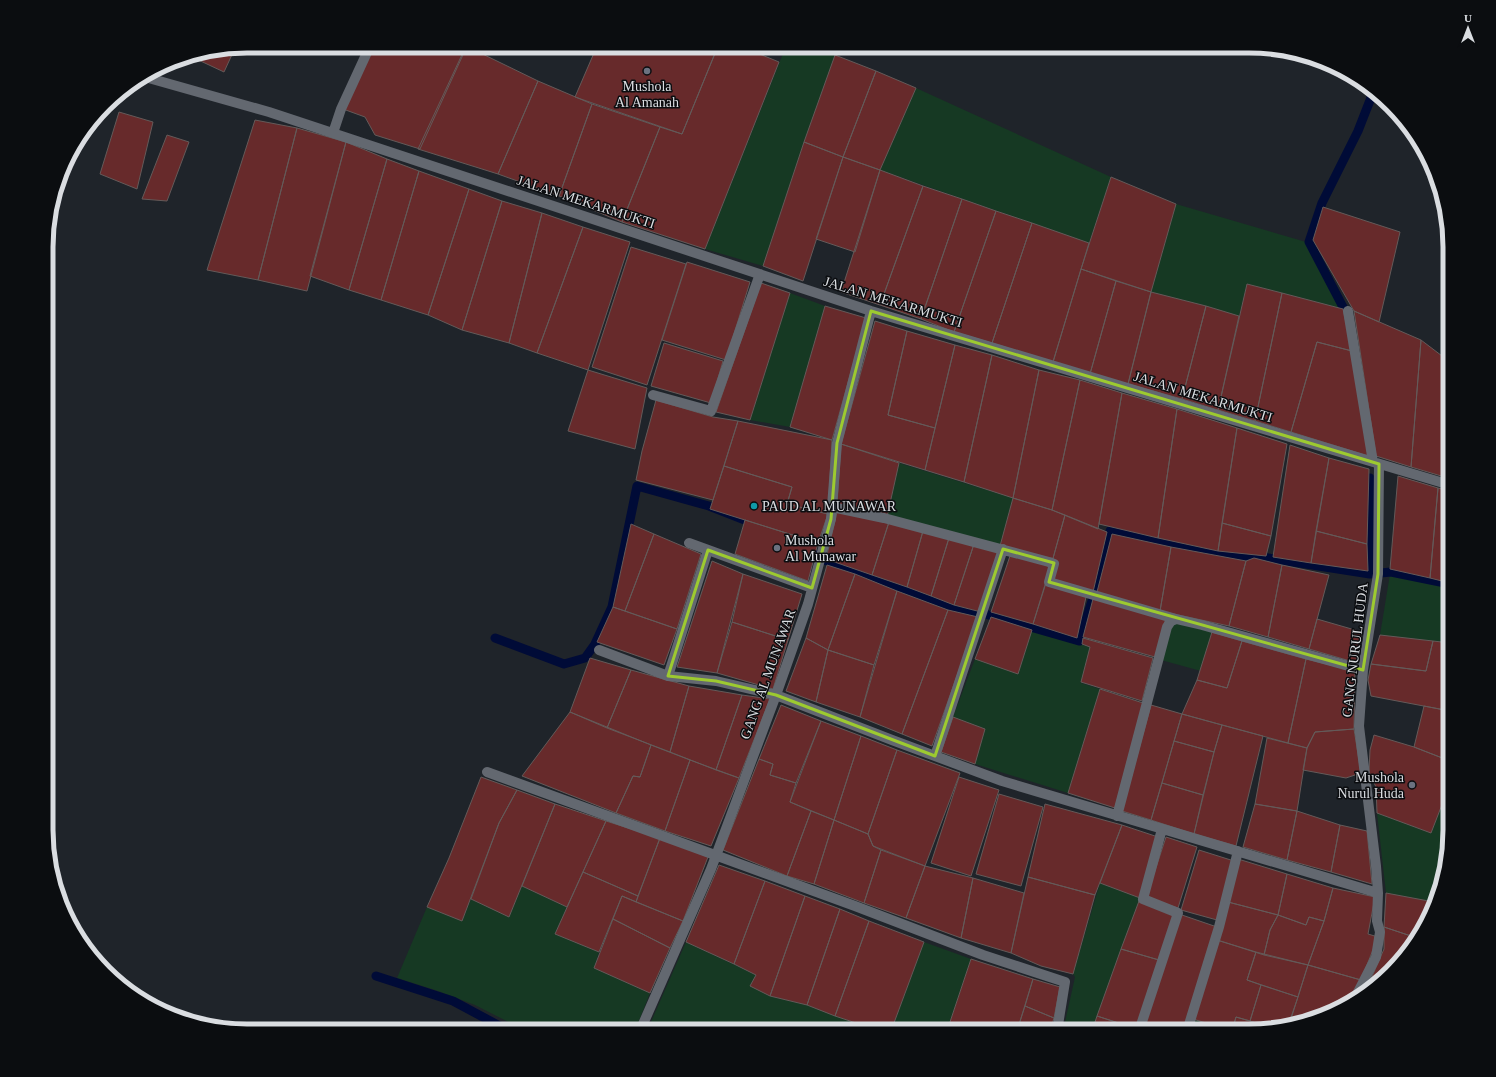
<svg xmlns="http://www.w3.org/2000/svg" width="1496" height="1077" viewBox="0 0 1496 1077" font-family="Georgia,serif">
	<rect width="100%" height="100%" fill="#1f242a"/>
	<path fill="#163923" d="M786,46H813L835,55L804,142L763,266L705,249Z
		M916,88L1111,177L1089,243L880,170Z
		M1176,204L1306,242L1343,309L1247,284L1239,316L1206,306L1151,292Z
		M790,293L825,306L790,427L750,420Z
		M899,463L1013,498L1000,546L887,517Z
		M1390,574L1450,587V643L1380,635Z
		M1175,623L1212,632L1201,671L1161,660L1170,627Z
		M1032,630L1090,647L1081,683L1100,689L1068,793L975,764L985,729L953,717L975,659L1018,674Z
		M1450,784V843L1433,909L1434,902L1386,893L1377,813L1431,833Z
		M1100,883L1140,898L1092,1031H1063L1075,977L1073,974Z
		M522,886L567,907L555,934L599,952L594,968L650,993L635,1031H526L475,1005L435,990L397,978L427,907L462,921L471,899L509,917Z
		M686,942L756,975L750,986L770,996L807,1005L880,1031H647Z
		M924,942L971,959L947,1031H891Z
		M1193,1019L1229,1031H1189Z"/>
	<g fill="none" stroke-linecap="round" stroke-linejoin="round">
		<path stroke="#000b37" stroke-width="9" d="M1347,320L1344,309L1309,242L1322,203L1358,131L1374,90
			M1370,478V574
			M804,548L827,561L952,607L985,614L1079,641L1094,595L1110,531L1238,557L1246,558L1255,556L1370,574L1391,572L1450,584
			M495,638L564,664L585,658L595,644L612,607L637,486L709,506L755,524
			M376,976L453,1001L509,1031"/>
	</g>
	<path fill="#672a2b" stroke="#645a59" d="M373,46H467L420,149L375,135L365,117L343,109Z
		M466,46L538,81L498,174L418,149Z
		M597,46H718L682,134L575,97Z
		M718,46H740L779,62L705,249L622,222L660,127L682,134Z
		M235,48L224,72L192,57Z
		M835,55L876,71L843,157L804,142Z
		M876,71L916,88L880,170L843,157Z
		M538,81L592,104L559,196L498,174Z
		M592,104L660,127L622,222L559,196Z
		M119,112L153,122L137,189L100,174Z
		M255,120L297,128L258,280L207,270Z
		M297,128L346,142L307,291L258,280Z
		M167,135L189,142L167,201L142,199Z
		M346,142L387,159L349,290L310,276Z
		M804,142L843,157L803,281L763,266Z
		M843,157L880,170L855,252L816,239Z
		M387,159L419,171L381,300L349,290Z
		M880,170L923,186L880,305L841,292Z
		M419,171L469,189L428,315L381,300Z
		M1111,177L1176,204L1151,292L1081,269Z
		M923,186L962,199L921,319L880,305Z
		M469,189L502,201L462,330L428,315Z
		M962,199L996,211L954,332L921,319Z
		M502,201L542,213L509,343L462,330Z
		M1323,207L1400,232L1379,322L1354,311L1313,240Z
		M996,211L1032,223L992,343L954,332Z
		M542,213L583,227L537,353L509,343Z
		M1032,223L1089,243L1053,362L992,343Z
		M583,227L630,242L588,370L537,353Z
		M631,247L686,264L647,385L592,367Z
		M687,262L750,282L726,360L662,340Z
		M1081,269L1116,281L1090,374L1053,362Z
		M1116,281L1151,292L1128,384L1090,374Z
		M761,283L790,293L750,420L716,412Z
		M1247,284L1282,293L1255,421L1218,410Z
		M1151,292L1206,306L1182,399L1128,384Z
		M1282,293L1343,309L1352,351L1317,342L1291,432L1255,421Z
		M825,306L866,318L832,440L790,427Z
		M1206,306L1239,316L1218,410L1182,399Z
		M1354,311L1421,340L1411,467L1376,456Z
		M875,321L907,331L888,415L935,428L925,470L841,444Z
		M907,331L955,345L935,428L888,415Z
		M1421,340L1450,362V456L1448,478L1411,467Z
		M1317,342L1352,351L1368,456L1291,432Z
		M664,343L723,361L711,403L651,386Z
		M955,345L992,355L964,482L925,470Z
		M992,355L1039,370L1013,498L964,482Z
		M588,370L647,388L635,449L568,431Z
		M1039,370L1080,380L1052,510L1013,498Z
		M1080,380L1122,393L1098,529L1052,510Z
		M1122,393L1177,409L1158,538L1099,524Z
		M656,400L713,417L738,421L713,500L636,480L642,451Z
		M1177,409L1237,428L1218,551L1158,538Z
		M738,421L832,440L828,514L787,504L792,487L724,466Z
		M1237,428L1287,444L1271,536L1222,523Z
		M841,444L899,463L887,517L837,504Z
		M1290,445L1329,458L1311,563L1273,557Z
		M1329,458L1369,469L1367,544L1316,531Z
		M724,466L792,487L787,504L828,514L818,543L710,509Z
		M1398,476L1438,488L1430,578L1390,569Z
		M1438,488L1450,491V583L1430,578Z
		M1013,498L1052,510L1065,515L1052,562L1000,546Z
		M837,512L889,522L872,575L826,559Z
		M1065,515L1107,532L1093,592L1052,579V562Z
		M745,520L818,543L808,581L735,554Z
		M889,522L923,531L907,587L872,575Z
		M1222,523L1271,536L1266,556L1218,551Z
		M631,524L654,534L625,611L613,607Z
		M923,531L949,538L931,596L907,587Z
		M1316,531L1367,544L1368,571L1311,563Z
		M654,534L701,554L677,629L625,611Z
		M1112,534L1171,547L1160,611L1097,592Z
		M949,538L974,544L954,605L931,596Z
		M974,544L1000,551L981,612L954,605Z
		M1171,547L1246,561L1229,626L1160,611Z
		M1011,553L1051,565L1033,624L991,612Z
		M1254,558L1282,565L1268,637L1229,626L1246,561Z
		M712,561L743,574L717,673L677,667Z
		M827,565L855,574L828,650L806,638Z
		M1282,565L1329,575L1309,649L1268,637Z
		M743,574L802,594L788,640L732,622Z
		M855,574L897,591L874,665L828,650Z
		M1046,583L1086,597L1077,638L1033,624Z
		M897,591L948,610L902,734L860,717Z
		M1093,599L1166,618L1155,657L1083,637Z
		M613,607L677,629L664,665L597,642Z
		M948,610L978,617L932,746L902,734Z
		M991,617L1032,630L1018,674L975,659Z
		M1317,619L1362,632L1357,663L1309,649Z
		M732,622L788,640L773,689L717,673Z
		M1212,632L1242,641L1227,688L1197,680Z
		M1380,635L1433,641L1426,671L1371,664Z
		M806,638L828,650L816,702L786,691Z
		M1083,638L1153,658L1142,701L1081,682L1090,647L1082,644Z
		M1242,641L1306,659L1288,743L1182,714L1197,680L1227,688Z
		M1433,641L1450,643V711L1371,696L1368,680L1371,664L1426,671Z
		M828,650L874,665L860,717L816,702Z
		M590,658L631,670L607,728L570,712Z
		M1306,659L1355,671L1354,729L1315,732L1307,748L1288,743Z
		M631,670L689,686L670,752L607,728Z
		M689,686L742,695L716,770L670,752Z
		M1100,689L1143,703L1115,808L1068,793Z
		M742,695L770,699L739,778L716,770Z
		M781,705L821,721L796,783L770,775L773,764L759,759Z
		M1151,705L1182,714L1151,820L1122,811Z
		M1424,706L1450,711V761L1414,747Z
		M570,712L651,745L640,777L633,776L616,813L522,776Z
		M1182,714L1222,725L1214,752L1174,741Z
		M953,717L985,729L975,764L941,752Z
		M821,721L861,736L834,820L790,802Z
		M1222,725L1263,736L1236,846L1194,834L1214,752Z
		M1354,729L1361,773L1346,778L1303,770L1307,748L1315,732Z
		M1374,735L1414,747L1450,761V784L1431,833L1377,813L1376,787L1369,772L1370,750Z
		M861,736L897,750L868,834L834,820Z
		M1267,738L1307,748L1297,811L1255,804Z
		M1174,741L1214,752L1203,795L1162,783Z
		M651,745L690,760L665,831L616,813L633,776L640,777Z
		M897,750L960,773L925,866L873,846L868,834Z
		M759,759L773,764L770,775L796,783L790,802L811,811L787,876L723,850Z
		M690,760L739,778L711,846L665,831Z
		M481,777L517,790L499,823L462,921L427,907L449,858Z
		M959,777L999,790L971,876L931,863Z
		M1162,783L1203,795L1194,834L1151,820Z
		M517,790L555,804L509,917L471,899L499,823Z
		M999,794L1043,807L1021,886L976,874Z
		M555,804L606,821L567,907L522,886Z
		M1045,804L1122,825L1095,895L1028,877Z
		M1255,804L1297,811L1287,860L1243,847Z
		M811,811L834,820L814,884L787,876Z
		M1297,811L1340,825L1331,872L1287,860Z
		M834,820L868,834L873,846L881,850L864,903L814,884Z
		M606,821L660,838L638,896L583,872Z
		M1122,825L1158,837L1140,898L1100,883Z
		M1340,825L1367,831L1372,884L1331,872Z
		M1166,837L1197,847L1178,908L1146,898Z
		M660,838L708,857L683,921L636,902Z
		M881,850L925,866L906,918L864,903Z
		M1199,850L1234,861L1217,920L1181,910Z
		M1238,859L1287,874L1278,915L1228,902Z
		M719,865L765,881L734,964L686,942Z
		M925,866L973,878L961,938L906,918Z
		M583,872L638,896L636,902L622,896L599,952L555,934Z
		M1287,874L1333,888L1324,921L1309,917L1306,925L1278,915Z
		M1028,877L1095,895L1073,974L1041,966L1011,953Z
		M973,878L1024,893L1011,953L961,938Z
		M765,881L805,896L770,996L750,986L756,975L734,964Z
		M1333,888L1375,897L1368,934L1378,937L1361,980L1308,965L1324,921Z
		M1386,893L1434,902L1433,909L1417,938L1384,927Z
		M622,896L683,921L670,948L613,919Z
		M805,896L840,909L807,1005L770,996Z
		M1139,901L1176,914L1159,960L1121,949Z
		M1228,902L1278,915L1270,930L1264,955L1217,940Z
		M840,909L869,921L835,1016L807,1005Z
		M1179,914L1217,927L1184,1031H1141Z
		M1278,915L1306,925L1309,917L1324,921L1308,965L1264,955L1270,930Z
		M613,919L670,948L650,993L594,968Z
		M869,921L924,942L891,1031H880L835,1016Z
		M1384,927L1417,938L1408,952L1377,984L1370,981L1384,949Z
		M1217,940L1256,952L1247,980L1261,985L1250,1021L1236,1017L1232,1031L1193,1019Z
		M1121,949L1159,960L1137,1029L1097,1016Z
		M1256,952L1308,965L1298,997L1247,980Z
		M971,959L1033,979L1017,1031H947Z
		M1308,965L1361,980L1348,1004L1338,1010L1299,1024L1290,1022Z
		M1033,979L1060,987L1054,1018L1025,1006Z
		M1261,985L1298,997L1288,1026L1271,1028L1250,1021Z
		M1025,1006L1054,1018L1050,1031H1017Z
		M1097,1016L1137,1029L1136,1031H1092Z
		M1236,1017L1250,1021L1271,1028L1249,1031H1232Z"/>
	<g fill="none" stroke-linecap="round" stroke-linejoin="round">
		<path stroke="#636870" stroke-width="10" d="M145,77L269,112L871,311L1450,485
			M333,133L341,109L370,46
			M1348,311L1373,462
			M653,395L711,411L760,274
			M832,507L884,518L1049,562L1054,564L1049,582L1176,619
			M689,543L812,588
			M599,650L668,676L716,681L776,695L892,740L1002,781L1378,893
			M668,676L708,550
			M935,756L1003,549
			M487,772L855,906L983,955L1065,982L1057,1031
			M1117,816L1167,627L1171,621L1176,619L1202,625L1363,670
			M1354,1000L1376,957L1380,932L1377,921L1378,893L1376,866L1359,726L1363,670L1378,574L1379,464
			M640,1031L711,869L776,695L808,604L831,519L837,443L871,311
			M1139,1031L1178,913L1143,899L1162,829
			M1187,1031L1219,927L1238,851"/>
	</g>
	<path fill="none" stroke="#9dca30" stroke-width="3" stroke-linejoin="round" d="M871,311L1379,464L1378,574L1363,670L1049,582L1054,563L1003,549L935,756L776,695L716,681L668,676L708,550L812,588L831,519L837,443Z"/>
	<g fill="#6b7280" stroke="#0b0d10" stroke-width="1.5">
		<circle cx="647" cy="71" r="4"/>
		<circle cx="777" cy="548" r="4"/>
		<circle cx="1412" cy="785" r="4"/>
	</g>
	<circle fill="#0f9aa8" stroke="#0b0d10" stroke-width="1.5" cx="754" cy="506" r="4"/>
	<g text-anchor="middle" dominant-baseline="central" stroke-width="3" stroke-linejoin="round" paint-order="stroke">
		<g font-size="14" fill="#dadde1" stroke="#0b0d10" text-anchor="start">
			<text x="647" y="86" text-anchor="middle">Mushola<tspan x="647" dy="16">Al Amanah</tspan></text>
			<text x="762" y="506">PAUD AL MUNAWAR</text>
			<text x="785" y="540">Mushola<tspan x="785" dy="16">Al Munawar</tspan></text>
			<text x="1404" y="777" text-anchor="end">Mushola<tspan x="1404" dy="16">Nurul Huda</tspan></text>
		</g>
		<g font-size="14" fill="#dadde1" stroke="#0b0d10">
			<text transform="translate(586 202) rotate(18)">JALAN MEKARMUKTI</text>
			<text transform="translate(893 302) rotate(17)">JALAN MEKARMUKTI</text>
			<text transform="translate(1203 397) rotate(17)">JALAN MEKARMUKTI</text>
			<text transform="translate(1355 650) rotate(-83)">GANG NURUL HUDA</text>
			<text transform="translate(768 674) rotate(-70)">GANG AL MUNAWAR</text>
		</g>
	</g>
	<path d="M0 0H1496V1077H0ZM247 53H1249A194 194 0 0 1 1443 247V830A194 194 0 0 1 1249 1024H247A194 194 0 0 1 53 830V247A194 194 0 0 1 247 53Z" fill="#0b0d10" fill-rule="evenodd"/>
	<path fill="none" stroke="#dadde1" stroke-width="5" d="M247 53H1249A194 194 0 0 1 1443 247V830A194 194 0 0 1 1249 1024H247A194 194 0 0 1 53 830V247A194 194 0 0 1 247 53Z"/>
	<g transform="translate(1468 28)" stroke="#0b0d10" stroke-width="3" paint-order="stroke">
	<path d="M0-3L7 15L0 10L-7 15Z" fill="#dadde1"/>
	<text y="-6" font-size="11" font-weight="bold" text-anchor="middle" fill="#dadde1">U</text>
	</g>
</svg>
